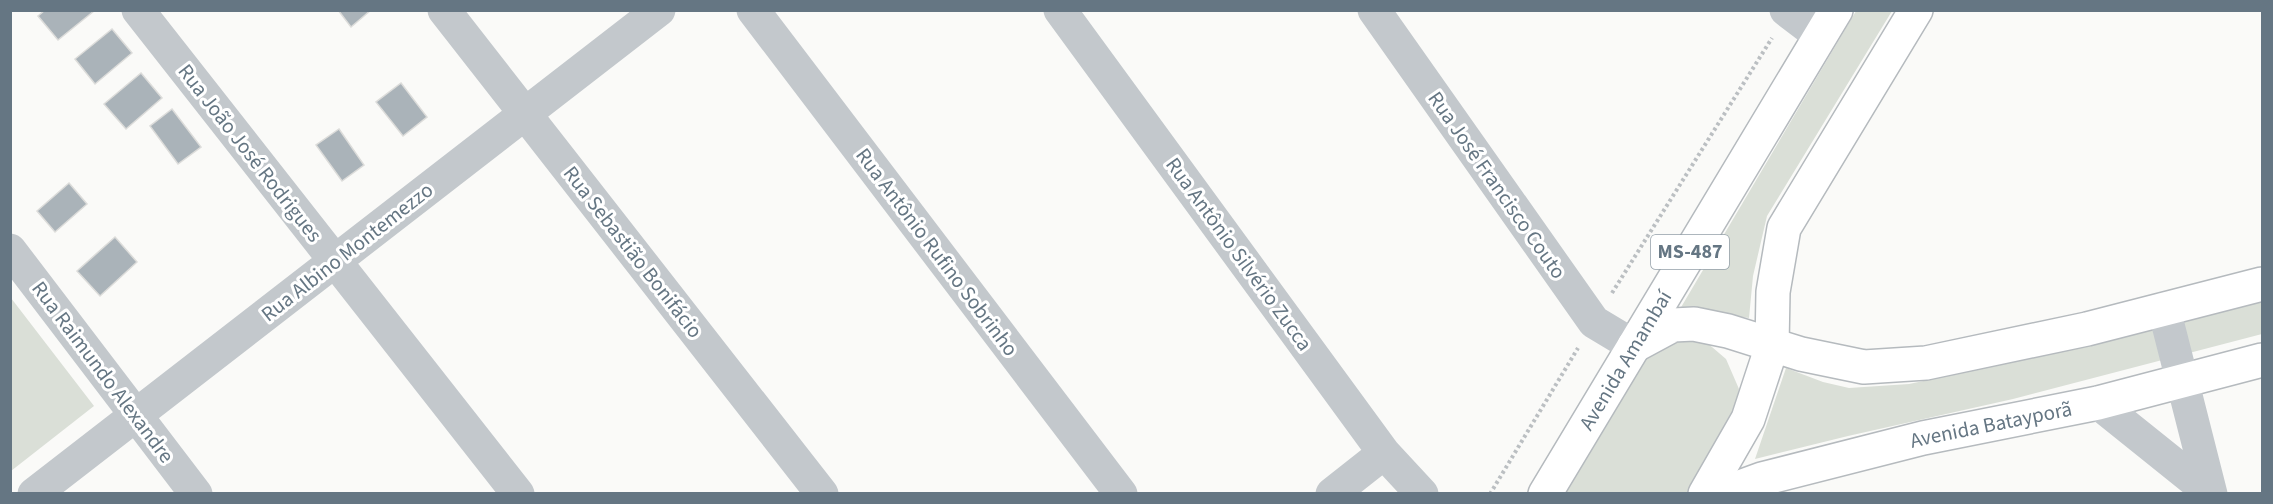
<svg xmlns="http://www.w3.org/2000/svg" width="2273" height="504" viewBox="0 0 2273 504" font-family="'Source Sans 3',sans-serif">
	<rect width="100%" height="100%" fill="#fafaf8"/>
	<path fill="#dadfd7" d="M1856,11H1892L1767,216L1753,276L1749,318L1680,309Z
		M2262,296V334L2013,399L1848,436L1755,459L1786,368L1823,382L1849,388L1909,384L1957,374Z
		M11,298L94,406L11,471L10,298Z
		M1676,336L1705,341L1726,359L1739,389L1730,426L1687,493L1562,494L1652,345Z"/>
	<path fill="#aab3b9" stroke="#dcdcda" stroke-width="1.5" d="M45,10H93L94,11L58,40L38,16Z
		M338,10H371L351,27Z
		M112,29L132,53L95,84L75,59Z
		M141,73L162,98L126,129L104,104Z
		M401,83L427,117L403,136L376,102Z
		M172,109L201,147L178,164L150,126Z
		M339,129L364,165L342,181L316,145Z
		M69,183L87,204L55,232L37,211Z
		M115,237L137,262L100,296L77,271Z"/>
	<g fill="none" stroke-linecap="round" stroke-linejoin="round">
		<defs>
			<g id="major">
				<path d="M1634,346L1673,325L1694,324L1728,331L1801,354L1864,367L1926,363L2087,329L2262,284"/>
				<path id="s1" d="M1545,494L1836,10"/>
				<path d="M1705,494L1748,419L1772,346L1773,292L1784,228L1916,10"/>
				<path id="s2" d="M1721,494L1762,479L1923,438L2098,403L2262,360"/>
			</g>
		</defs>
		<use href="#major" stroke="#b5babe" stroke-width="36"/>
		<path stroke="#bbbfc2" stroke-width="4" stroke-dasharray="3 3" stroke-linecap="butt" d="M1612,293L1772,38
			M1490,494L1578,348"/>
		<path stroke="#c3c8cc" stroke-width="33" d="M138,10L518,494
			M444,10L822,494
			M753,10L1121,494
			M1060,10L1384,453L1422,494
			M1374,10L1594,322L1634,346
			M1786,10L1820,36
			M10,250L196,494
			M2164,309L2211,494
			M2098,403L2209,492
			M34,494L659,10
			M1332,494L1384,453"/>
		<use href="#major" stroke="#fff" stroke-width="33"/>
	</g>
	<g text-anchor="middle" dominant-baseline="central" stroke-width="6" stroke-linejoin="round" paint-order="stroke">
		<rect fill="#fff" stroke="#939fa8" stroke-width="1.5" x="1651" y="235" width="78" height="34" rx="4.5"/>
		<g font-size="20" font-weight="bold" fill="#657683">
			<text x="1690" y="252">MS-487</text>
		</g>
		<g font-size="21" fill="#657683" stroke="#fff">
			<text transform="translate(250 153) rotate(52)">Rua João José Rodrigues</text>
			<text transform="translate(1497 185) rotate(55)">Rua José Francisco Couto</text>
			<text transform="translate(347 252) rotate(-38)">Rua Albino Montemezzo</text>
			<text transform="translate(633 252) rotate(52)">Rua Sebastião Bonifácio</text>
			<text transform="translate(937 252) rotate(53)">Rua Antônio Rufino Sobrinho</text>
			<text transform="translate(1239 254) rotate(54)">Rua Antônio Silvério Zucca</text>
			<text stroke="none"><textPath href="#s1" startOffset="156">Avenida Amambaí</textPath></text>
			<text transform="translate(103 372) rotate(53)">Rua Raimundo Alexandre</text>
			<text stroke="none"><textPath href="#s2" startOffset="279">Avenida Batayporã</textPath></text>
		</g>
	</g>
	<rect width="2273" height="504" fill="none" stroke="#657683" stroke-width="24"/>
</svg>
